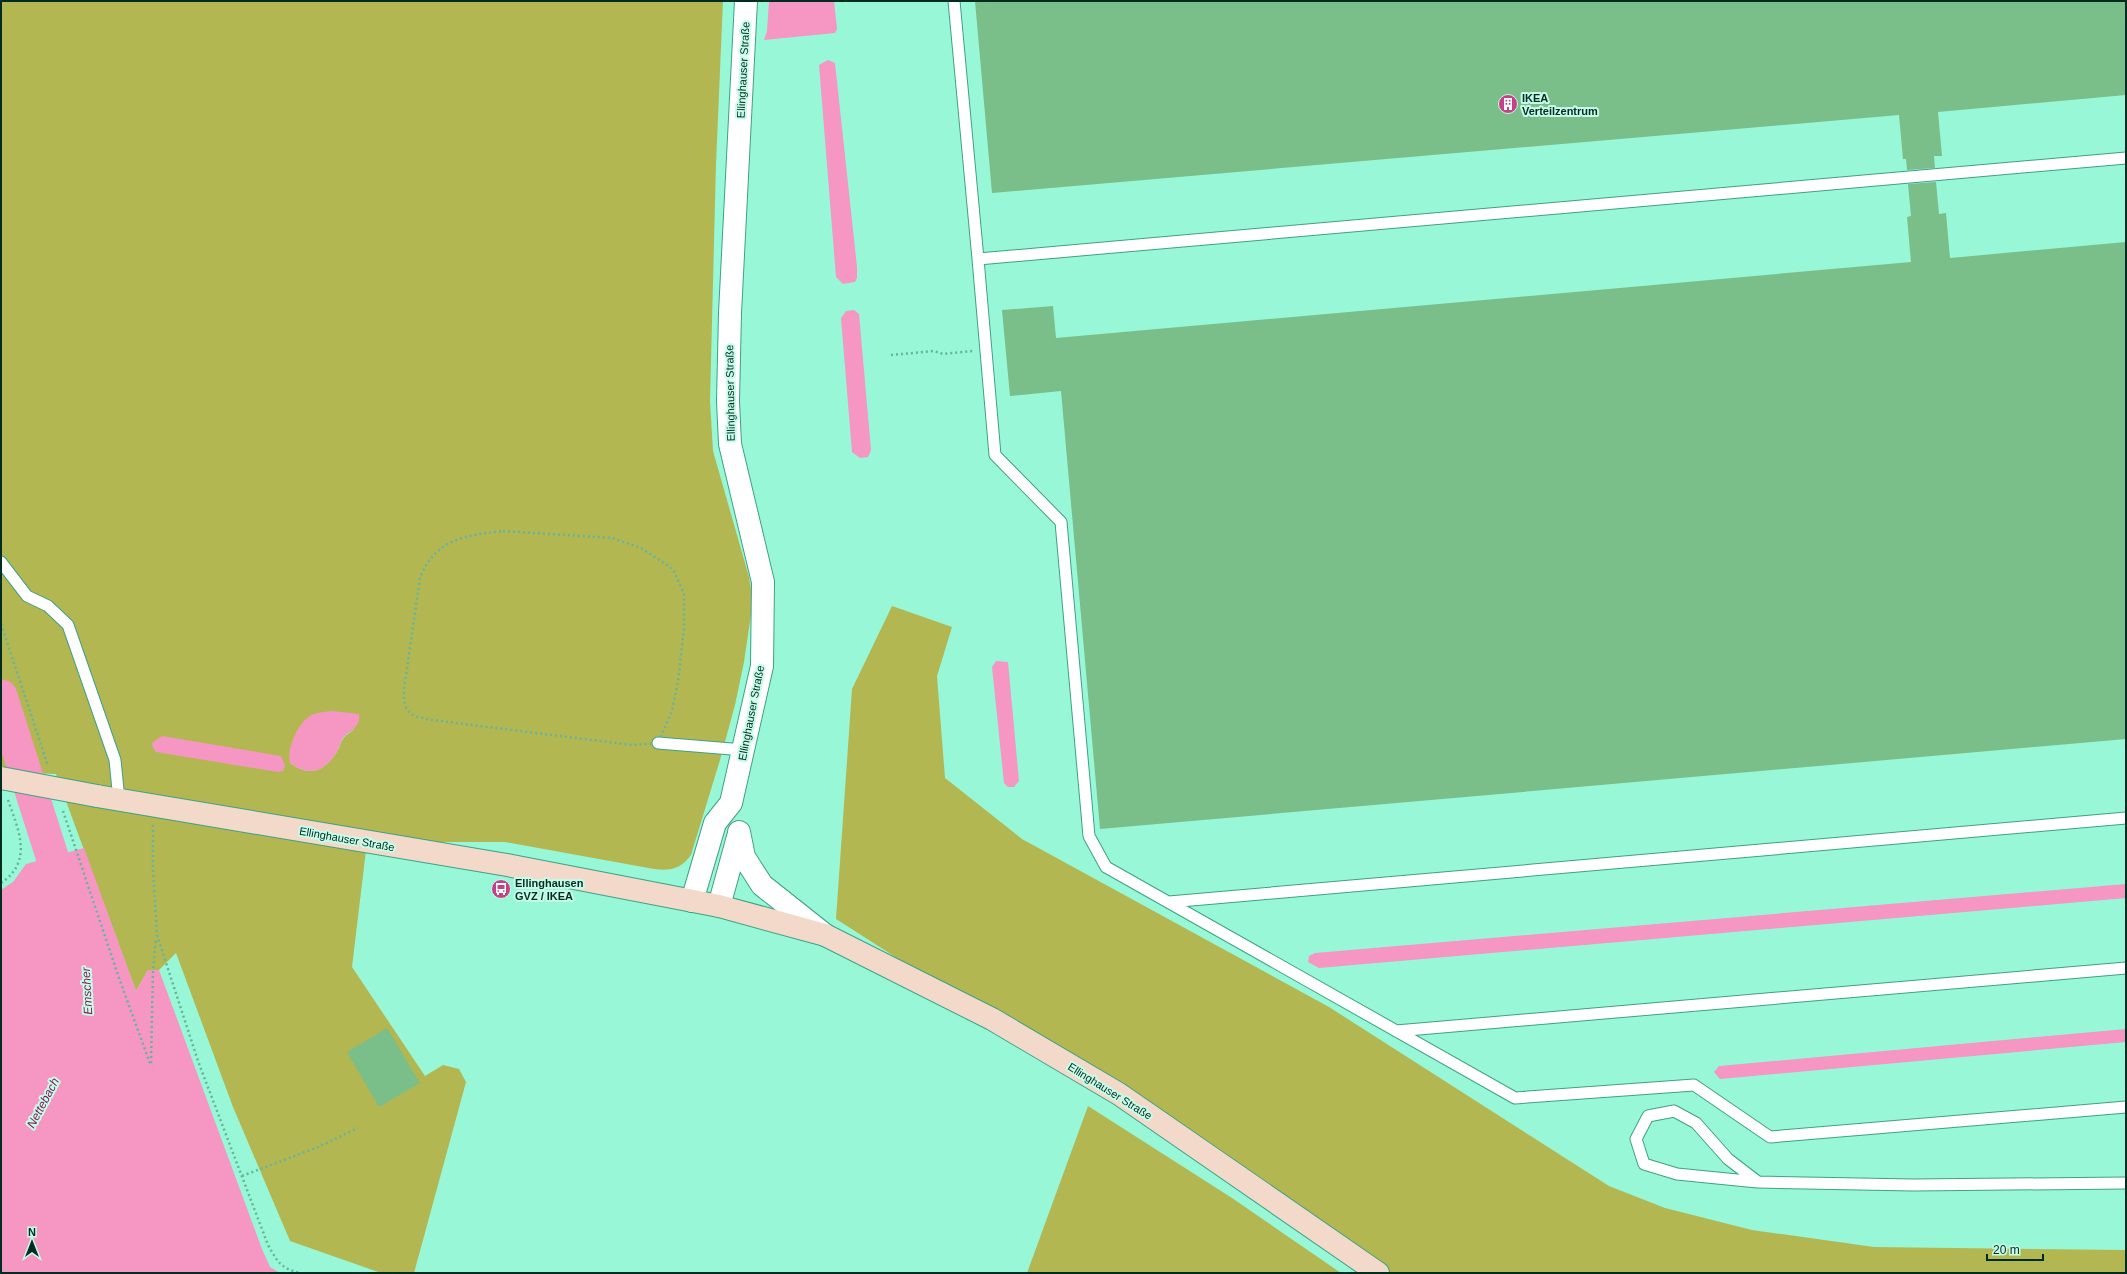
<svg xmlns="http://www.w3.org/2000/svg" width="2127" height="1274" viewBox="0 0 2127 1274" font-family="Arial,sans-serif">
	<rect width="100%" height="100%" fill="#98f7d7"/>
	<path fill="#b3b751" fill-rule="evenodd" d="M1,1H723L716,164L710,401L713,451L749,577L753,601L744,662L735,705L720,760L691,855C681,869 670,871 654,869L505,842H367L352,967L425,1076L443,1065L459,1069L466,1082L414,1273H381L290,1241L233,1107L176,953L159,970H148L136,991L56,774L1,772ZM355,729C351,732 345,735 343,739C340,742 340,747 338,750C325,771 311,778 290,763Z
		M892,606L952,627L937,676L945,778L1022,839L1329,1007L1609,1186L1665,1208L1752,1230L1874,1247L2126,1250V1273H1378L992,1019L836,919L852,689Z
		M1088,1106L1232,1198L1341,1273H1027Z"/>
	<path fill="#f696c3" d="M769,1H834L837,29L835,33L764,40L767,31Z
		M828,60L835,63L857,267V278L855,282L843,284L836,277L819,65Z
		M854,310L859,314L871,450L868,457L860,458L852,452L841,318L846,311Z
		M996,661L1008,662L1019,781L1014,787H1008L1004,783L992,667Z
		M332,711L359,714C361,728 350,729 343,738C340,741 340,746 338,750C325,771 311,778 290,763C286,750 298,723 310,716C316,712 325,712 332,711Z
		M162,736L281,756L285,765L283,771L278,772L156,752L153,748L152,743Z
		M84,848L136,991L148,970H159L262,1249L270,1267L280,1273H1V890L13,882L26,864Z
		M2126,884V898L1319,968L1308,962L1309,956L1315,953Z
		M2126,1029V1042L1720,1079L1714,1072L1719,1066Z"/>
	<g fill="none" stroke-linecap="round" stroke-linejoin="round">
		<path stroke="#f696c3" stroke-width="33" d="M1,696L66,900"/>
	</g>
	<path fill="#7abe8a" d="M975,1H2126V95L1938,112L1942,156H1934L1935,168L1907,170L1906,159H1903L1899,115L992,193Z
		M1936,182L1939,214L1946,213L1950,258L2126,242V739L1100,829L1061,391L1010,396L1002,310L1053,306L1056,338L1911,262L1907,217L1911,216L1908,184Z
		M387,1028L420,1083L379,1107L347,1052Z"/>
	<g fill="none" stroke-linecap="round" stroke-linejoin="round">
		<defs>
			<path id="service" d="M954,1L978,259L2126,158
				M978,259L995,455L1061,522L1089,836L1106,867L1515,1098L1694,1085L1770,1137L2126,1107
				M1,562L27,596L48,606L68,625L115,760L119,800
				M658,743L744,750
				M1169,902L2126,818
				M1396,1031L2126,968
				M1758,1182L1728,1159L1696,1123L1674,1111L1648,1116L1636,1139L1644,1164L1677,1174L1747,1181L1758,1182L1913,1185L2126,1183"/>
			<path id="minor" d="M739,832L744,857L762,885L825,935
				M692,901L715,823L731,803L762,666L763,582L730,444L728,401L730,313L746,1
				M719,906L738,837"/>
			<path id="secondary" d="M97,796L507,865L719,906L825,935L992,1019L1119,1094L1378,1273"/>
		</defs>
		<use href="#service" stroke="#3fa185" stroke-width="13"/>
		<use href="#minor" stroke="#3fa185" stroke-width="24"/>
		<use href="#secondary" stroke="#3fa185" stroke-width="24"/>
		<path stroke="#66b49b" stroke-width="2.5" stroke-dasharray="2 3" stroke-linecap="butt" d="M891,355L934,351L943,354L973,351
			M503,531L612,538L641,548L673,569L684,594V628L678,681L672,711L658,743L632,745L432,720C409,716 403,713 404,689L420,578C435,539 466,535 503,531Z
			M1,624L48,766
			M63,811L119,978L151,1066
			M153,825V871L157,935L198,1061L268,1245C278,1263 281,1268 300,1273
			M1,883C34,861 18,829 8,800
			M151,1063L153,970L156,938
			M242,1176L318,1147L358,1128"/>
		<use href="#service" stroke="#fff" stroke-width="11"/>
		<use href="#minor" stroke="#fff" stroke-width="22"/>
		<use href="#secondary" stroke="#f2d9c9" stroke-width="22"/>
		<defs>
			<path id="secondary-bridge" d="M1,778L97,796"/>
		</defs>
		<use href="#secondary-bridge" stroke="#3fa185" stroke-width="24" stroke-linecap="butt"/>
		<use href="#secondary-bridge" stroke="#f2d9c9" stroke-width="22"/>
	</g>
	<defs>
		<symbol id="building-disc" viewBox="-11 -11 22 22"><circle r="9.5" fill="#c44188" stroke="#c6fce8"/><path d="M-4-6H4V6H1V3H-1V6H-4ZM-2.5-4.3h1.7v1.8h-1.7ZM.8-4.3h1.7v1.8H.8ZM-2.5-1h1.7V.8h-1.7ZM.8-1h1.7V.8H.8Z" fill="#fff"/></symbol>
		<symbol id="bus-disc" viewBox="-11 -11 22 22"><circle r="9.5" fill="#c44188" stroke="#c6fce8"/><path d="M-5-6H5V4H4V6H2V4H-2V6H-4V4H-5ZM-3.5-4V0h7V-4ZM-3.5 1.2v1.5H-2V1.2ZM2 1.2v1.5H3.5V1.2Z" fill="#fff"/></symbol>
	</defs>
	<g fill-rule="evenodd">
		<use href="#building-disc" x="1497" y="93" width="22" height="22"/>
		<use href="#bus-disc" x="490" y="878" width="22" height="22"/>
	</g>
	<g text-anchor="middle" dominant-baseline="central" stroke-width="4" stroke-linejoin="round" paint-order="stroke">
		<g font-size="11" fill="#002c21" stroke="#c6fce8">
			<text transform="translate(743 70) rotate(-87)">Ellinghauser Straße</text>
			<text transform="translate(730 393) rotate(-91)">Ellinghauser Straße</text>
			<text transform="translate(751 713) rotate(-79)">Ellinghauser Straße</text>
			<text transform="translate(347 839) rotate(10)">Ellinghauser Straße</text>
			<text transform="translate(1110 1091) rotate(32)">Ellinghauser Straße</text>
		</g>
		<g font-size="11" font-weight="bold" fill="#002c21" stroke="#c6fce8" text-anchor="start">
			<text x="1522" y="98">IKEA<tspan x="1522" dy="13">Verteilzentrum</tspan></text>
			<text x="515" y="883">Ellinghausen<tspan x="515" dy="13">GVZ / IKEA</tspan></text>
		</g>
		<g font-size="12" font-style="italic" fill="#7f1653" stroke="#c6fce8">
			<text transform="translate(87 991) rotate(-93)">Emscher</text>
			<text transform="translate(43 1103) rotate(-62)">Nettebach</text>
		</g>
	</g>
	<rect width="2127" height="1274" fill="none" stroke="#002c21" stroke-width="4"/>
	<g transform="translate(32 1242)" stroke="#c6fce8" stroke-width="3" paint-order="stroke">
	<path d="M0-3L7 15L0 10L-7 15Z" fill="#002c21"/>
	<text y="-6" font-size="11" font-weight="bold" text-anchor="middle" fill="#002c21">N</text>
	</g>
	<path d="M1987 1254v6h56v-6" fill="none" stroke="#002c21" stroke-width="2"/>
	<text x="1993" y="1254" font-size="12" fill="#002c21" stroke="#c6fce8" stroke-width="3" paint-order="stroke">20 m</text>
</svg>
